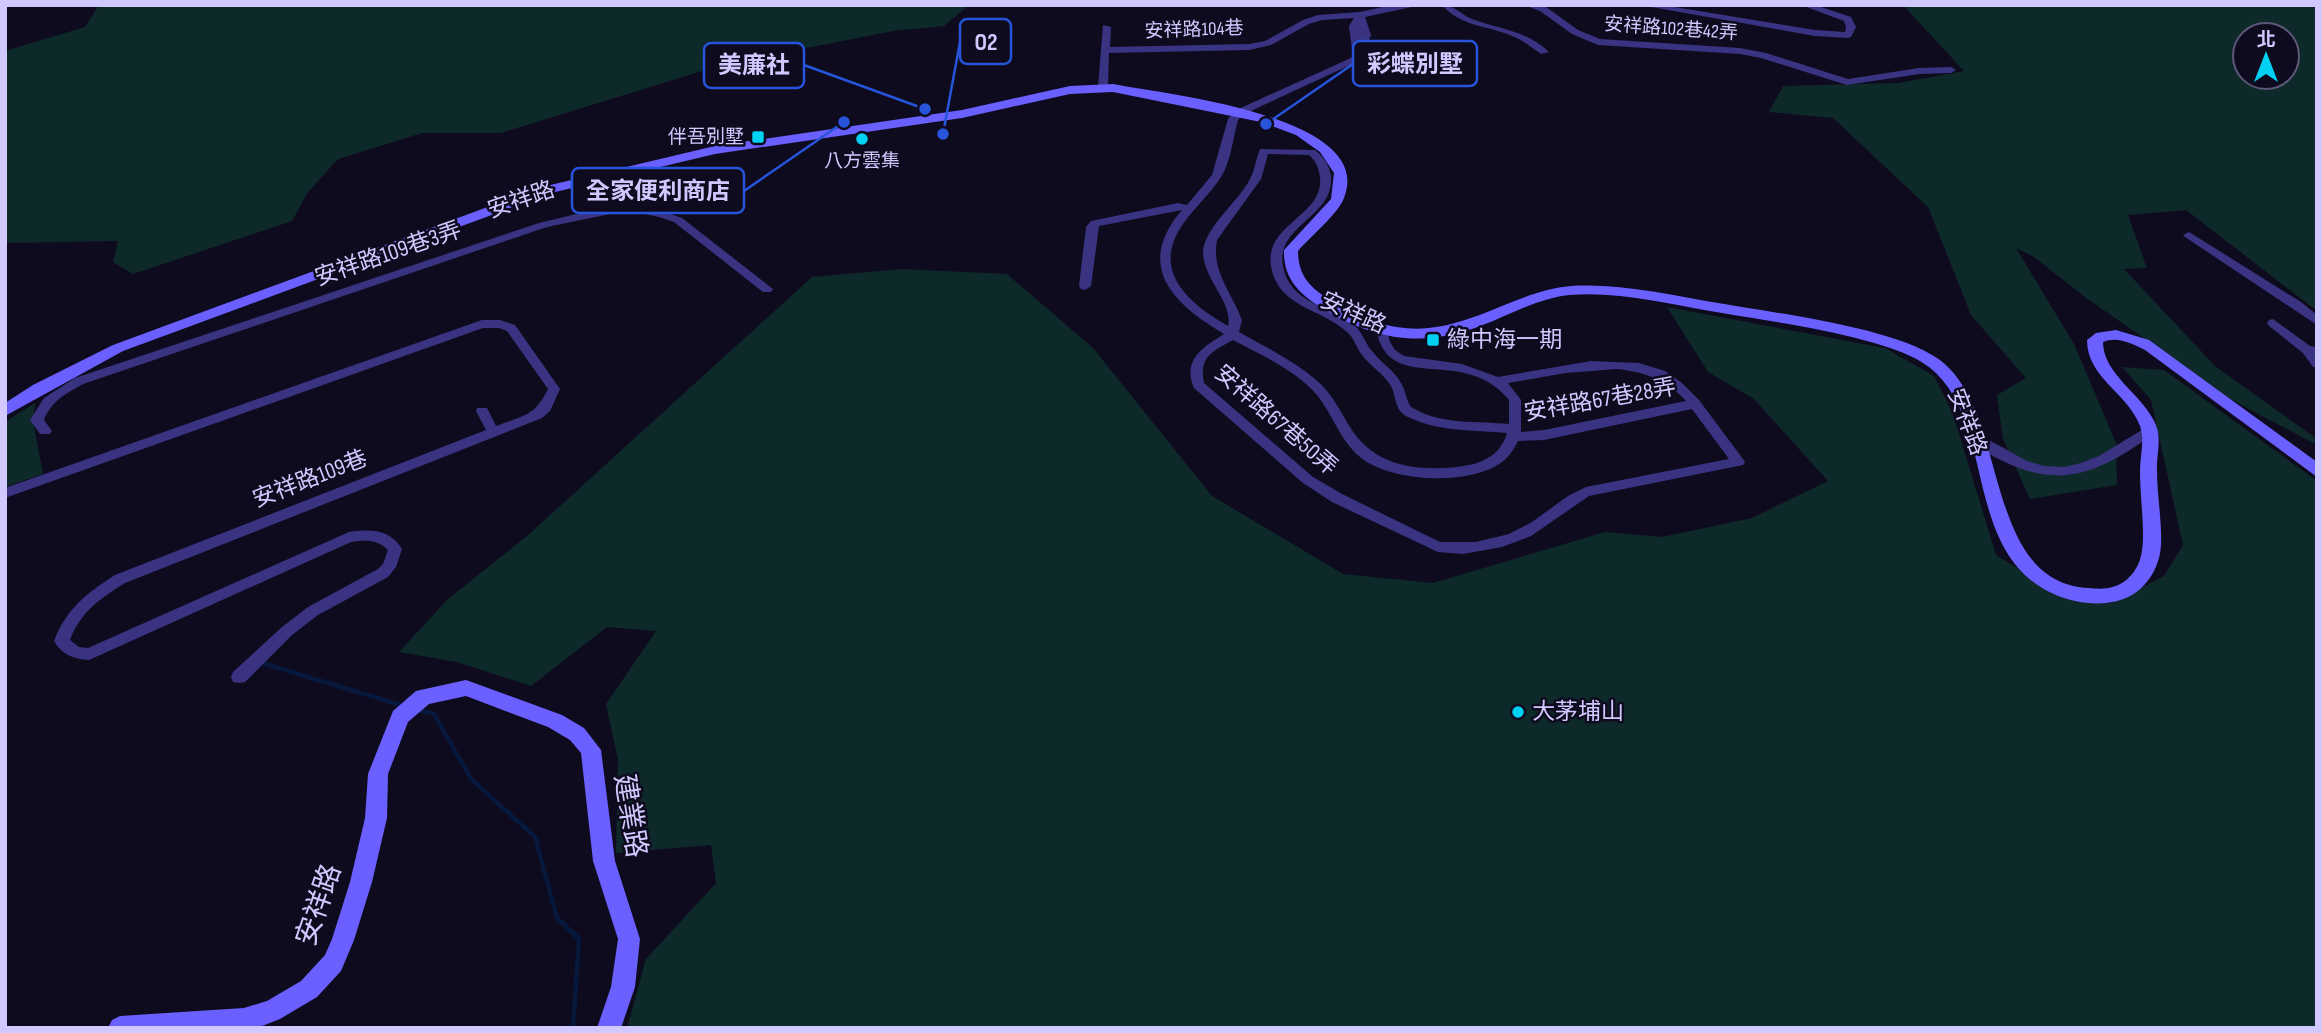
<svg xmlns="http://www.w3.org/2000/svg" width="2322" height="1033" viewBox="0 0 2322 1033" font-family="'Sofia Sans Condensed','Noto Sans TC',sans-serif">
	<rect width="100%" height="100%" fill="#0f0b1f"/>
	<path fill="#0e2929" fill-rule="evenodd" d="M99,5H969L944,26L893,31L812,47L764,52L501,133H422L338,159L308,192L292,221L133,274L113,262L118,241L5,243V51L85,27Z
		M1903,5H2317V311L2186,210L2128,215L2147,268L2124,269L2215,366L2317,439V445L2232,400L2085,297L2034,257L2016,248L2074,344L2116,443L2117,485L2030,499L2003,439L1997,395L2026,378L1971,315L1928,207L1833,118L1769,112L1783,86L1898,83L1964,71ZM2245,35H2287V77H2245Z
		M902,269L1007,274L1093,348L1212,496L1343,574L1433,583L1605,532L1662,537L1752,518L1828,481L1754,399L1708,372L1667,307L1885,348L1934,376L1953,414L1996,555L2064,597L2112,603L2164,576L2183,545L2151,400L2122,367L2164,370L2317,481V1028H627L646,959L716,883L711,845L616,853L618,760L606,704L656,631L607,627L531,686L457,662L399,652L448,599L527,536L812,277Z
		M35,403L33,421L43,474L5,487V422Z"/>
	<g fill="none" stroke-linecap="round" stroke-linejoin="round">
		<path stroke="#06183c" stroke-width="4.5" d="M265,664L404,706
			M418,710L434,714L471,779L535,837L557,918L579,939L573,1028"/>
		<path fill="#393381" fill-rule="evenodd" d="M1391,5H1421L1365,17L1371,35L1361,60L1242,115L1238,120C1233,138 1231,161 1221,177C1210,194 1195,207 1183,224C1150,271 1189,304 1228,326C1234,304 1202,277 1203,251C1205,227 1239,201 1250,179C1255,170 1256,158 1260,149L1315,150C1324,157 1329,165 1331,176C1335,217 1275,225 1283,266C1290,304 1329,305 1354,325C1363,333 1365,343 1372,351C1381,363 1394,370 1401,383C1406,391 1406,400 1411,407C1439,425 1478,421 1509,424V400C1498,387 1485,378 1468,374C1431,363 1384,380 1376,328L1378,325H1386L1390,342L1395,350L1404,356L1462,364L1498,377L1591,361L1639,363L1665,371L1682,383L1699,400L1743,459L1745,462L1743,465L1589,496L1531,536L1502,547L1463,554L1438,552L1332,502L1303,483L1194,388C1182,360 1203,347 1224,334C1173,304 1134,266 1182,210L1099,226L1091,286L1085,290L1081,289L1079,286L1086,227L1091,221L1178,203L1187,205L1212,175L1228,119L1234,111L1353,57L1349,26L1354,18L1322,20L1309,24L1271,45L1249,50L1109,53L1108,87L1103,90L1098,87L1103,25L1111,27L1110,47L1249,44L1265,41L1303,20L1318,15L1360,12ZM1268,154L1309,155C1316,161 1319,168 1320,178C1324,216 1264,224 1271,266C1278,308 1322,308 1348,333C1355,339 1356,348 1362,355C1370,366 1384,374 1391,386C1397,398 1394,410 1408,417C1438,432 1475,430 1507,433C1501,454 1484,463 1464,466C1420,472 1375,468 1350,427C1340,411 1332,393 1316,380C1293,360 1265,347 1239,332L1242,320C1232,293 1211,271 1217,240L1261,179ZM1233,340C1261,355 1296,370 1317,395C1334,416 1341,444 1364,460C1396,482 1470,486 1502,462C1509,457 1514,449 1518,441L1544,440L1692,409L1729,459L1586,487L1568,496L1532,522L1509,534L1476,542H1440L1342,494L1313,477L1204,383C1199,356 1212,352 1233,340ZM1616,369C1645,372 1666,379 1686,401L1544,430L1521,432V400L1508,383L1566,373Z
			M1442,5C1454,5 1460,14 1472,19C1500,30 1524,29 1549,52L1541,54C1532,48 1523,40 1512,36C1487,25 1461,27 1442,5Z
			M1524,5L1546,7L1578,30L1600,39L1740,48L1766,53L1848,79L1919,68L1951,67L1956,70L1951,73L1919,74L1847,85L1761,58L1740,54L1598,45L1572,34L1540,11Z
			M1640,5H1662L1815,30L1845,32L1846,27L1844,21L1801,5H1815L1851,17L1856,27L1851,37L1848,38L1815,36Z
			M628,207L661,211L682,218L773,289L771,292H763L674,222L659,217L645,214H610L547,227L83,384C67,393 51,401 44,420L52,431L50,434H40L30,420L44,398L75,378L539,223L593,210Z
			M2189,232L2301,302L2317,315V325L2185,237L2183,235Z
			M2273,319L2310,346L2317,347V368L2313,367L2303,353L2269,326L2267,323L2269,320Z
			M482,320H500L515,325L560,389L550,411L542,418L125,583C101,598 80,612 70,640L79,647L88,648L349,532C370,529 390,529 402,549L396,567L388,577L318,615L292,635L245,682L239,683L233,682L231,677L233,672L282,627L308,607L378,569L383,564L388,550C377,539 365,540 351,542L89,660C74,659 62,655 54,641C66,609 87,593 115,575L486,430L476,411L477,408H487L496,426C524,415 534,417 548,389L507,331L499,328H483L5,498V488Z
			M2150,425L2155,427L2157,430L2155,433C2104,469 2065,491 2005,462C1992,456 1977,448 1968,438L1970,435H1980L2027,461L2044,466L2064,467L2081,463L2099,456Z"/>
		<path fill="#6a5fff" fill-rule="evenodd" d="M1113,84C1162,94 1377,115 1344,198C1338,214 1310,237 1298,251C1298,279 1314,291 1337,304C1401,340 1438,333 1502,306C1524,297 1547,288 1571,286C1620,283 1670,295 1718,303C1775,313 1891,327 1937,358C2011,408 1980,581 2088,588C2101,589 2113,590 2125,581C2140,569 2143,554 2143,535C2143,514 2140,492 2140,471C2140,456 2145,440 2140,426C2128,393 2087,378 2087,340L2096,333L2116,330L2149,340L2317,462V477L2145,350C2131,343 2117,336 2103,342C2103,375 2144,395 2156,425C2162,440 2156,456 2157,471C2157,496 2162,520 2161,545C2160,565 2149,585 2132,595C2113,606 2087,605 2067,599C1957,564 2001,424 1929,367C1890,336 1767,321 1716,312C1668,304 1618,291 1569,295C1543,298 1518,310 1493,321C1429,348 1382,344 1322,308C1299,294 1283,278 1284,250L1331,199L1334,173L1320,152L1296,135L1261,122L1113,92L1070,94L962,118L715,154L551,193L123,351L5,416V403L33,385L113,345L542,187L715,146L962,110L1070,86Z
			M466,680L562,715L584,728L601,750L615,861L640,939L635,987L621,1028H597L611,987L618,939L593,861L581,753L570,740L548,727L466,696L429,704L408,722L388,774L387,818L372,882L354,940L341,971L317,997L280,1019L257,1028H108L112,1020L120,1016L244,1008L267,1001L301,981L325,955L332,939L350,882L365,818L368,774L393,711L416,691Z"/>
	</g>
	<g fill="#00d1f3" stroke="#0f0b1f" stroke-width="2.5">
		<rect x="751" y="130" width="14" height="14" rx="3.5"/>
		<circle cx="862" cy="139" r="7"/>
		<rect x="1426" y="333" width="14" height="14" rx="3.5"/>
		<circle cx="1518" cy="712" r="7"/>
	</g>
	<g text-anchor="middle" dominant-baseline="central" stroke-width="5" stroke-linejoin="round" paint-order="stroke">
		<g font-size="19" fill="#d1c8ff" stroke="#0f0b1f">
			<text transform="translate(1671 29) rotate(4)">安祥路102巷42弄</text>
			<text transform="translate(1194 30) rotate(-2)">安祥路104巷</text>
		</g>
		<g font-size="19" fill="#d1c8ff" stroke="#0f0b1f" text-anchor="end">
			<text x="744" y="137">伴吾別墅</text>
			<text x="862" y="161" text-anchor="middle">八方雲集</text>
		</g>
		<g font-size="23" fill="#d1c8ff" stroke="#0f0b1f">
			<text transform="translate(521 200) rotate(-19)">安祥路</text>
			<text transform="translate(388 254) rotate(-19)">安祥路109巷3弄</text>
			<text transform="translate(1353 313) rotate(24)">安祥路</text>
			<text transform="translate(1600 400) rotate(-10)">安祥路67巷28弄</text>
			<text transform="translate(1276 420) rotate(41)">安祥路67巷50弄</text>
			<text transform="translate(1967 422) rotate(69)">安祥路</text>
			<text transform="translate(310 479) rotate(-21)">安祥路109巷</text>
		</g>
		<g font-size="23" fill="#d1c8ff" stroke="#0f0b1f" text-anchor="start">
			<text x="1447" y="340">綠中海一期</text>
			<text x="1532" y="712">大茅埔山</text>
		</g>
		<g font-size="28" fill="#d1c8ff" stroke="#0f0b1f">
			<text transform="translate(630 816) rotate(81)">建業路</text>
			<text transform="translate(319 905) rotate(-71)">安祥路</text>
		</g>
	</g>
	<path fill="none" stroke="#2654da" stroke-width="2.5" d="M943 134L960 42M1266 124L1353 64M925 109L804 65M844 122L744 191"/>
	<g fill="#2654da" stroke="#0f0b1f" stroke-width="2.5">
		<circle cx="943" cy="134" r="7"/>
		<circle cx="1266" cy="124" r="7"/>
		<circle cx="925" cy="109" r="7"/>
		<circle cx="844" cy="122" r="7"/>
	</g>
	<g fill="#0f0b1f" stroke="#2654da" stroke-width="2.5">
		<rect x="960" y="19" width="51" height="45" rx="7"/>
		<rect x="1353" y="41" width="124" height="45" rx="7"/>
		<rect x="704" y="43" width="100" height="45" rx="7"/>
		<rect x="572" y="168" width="172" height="45" rx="7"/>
	</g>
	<g font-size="24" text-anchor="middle" font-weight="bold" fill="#d1c8ff">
		<text x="986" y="50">O2</text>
		<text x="1415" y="72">彩蝶別墅</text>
		<text x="754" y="73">美廉社</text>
		<text x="658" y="199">全家便利商店</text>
	</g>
	<rect width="2322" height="1033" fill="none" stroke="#d1c8ff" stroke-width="14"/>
	<g transform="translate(2266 56)"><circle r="33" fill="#0f0b1f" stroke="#5d5779" stroke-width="2"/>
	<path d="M0-5L12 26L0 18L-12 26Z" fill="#00d1f3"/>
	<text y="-10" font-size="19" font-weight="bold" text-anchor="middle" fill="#d1c8ff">北</text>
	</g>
</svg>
